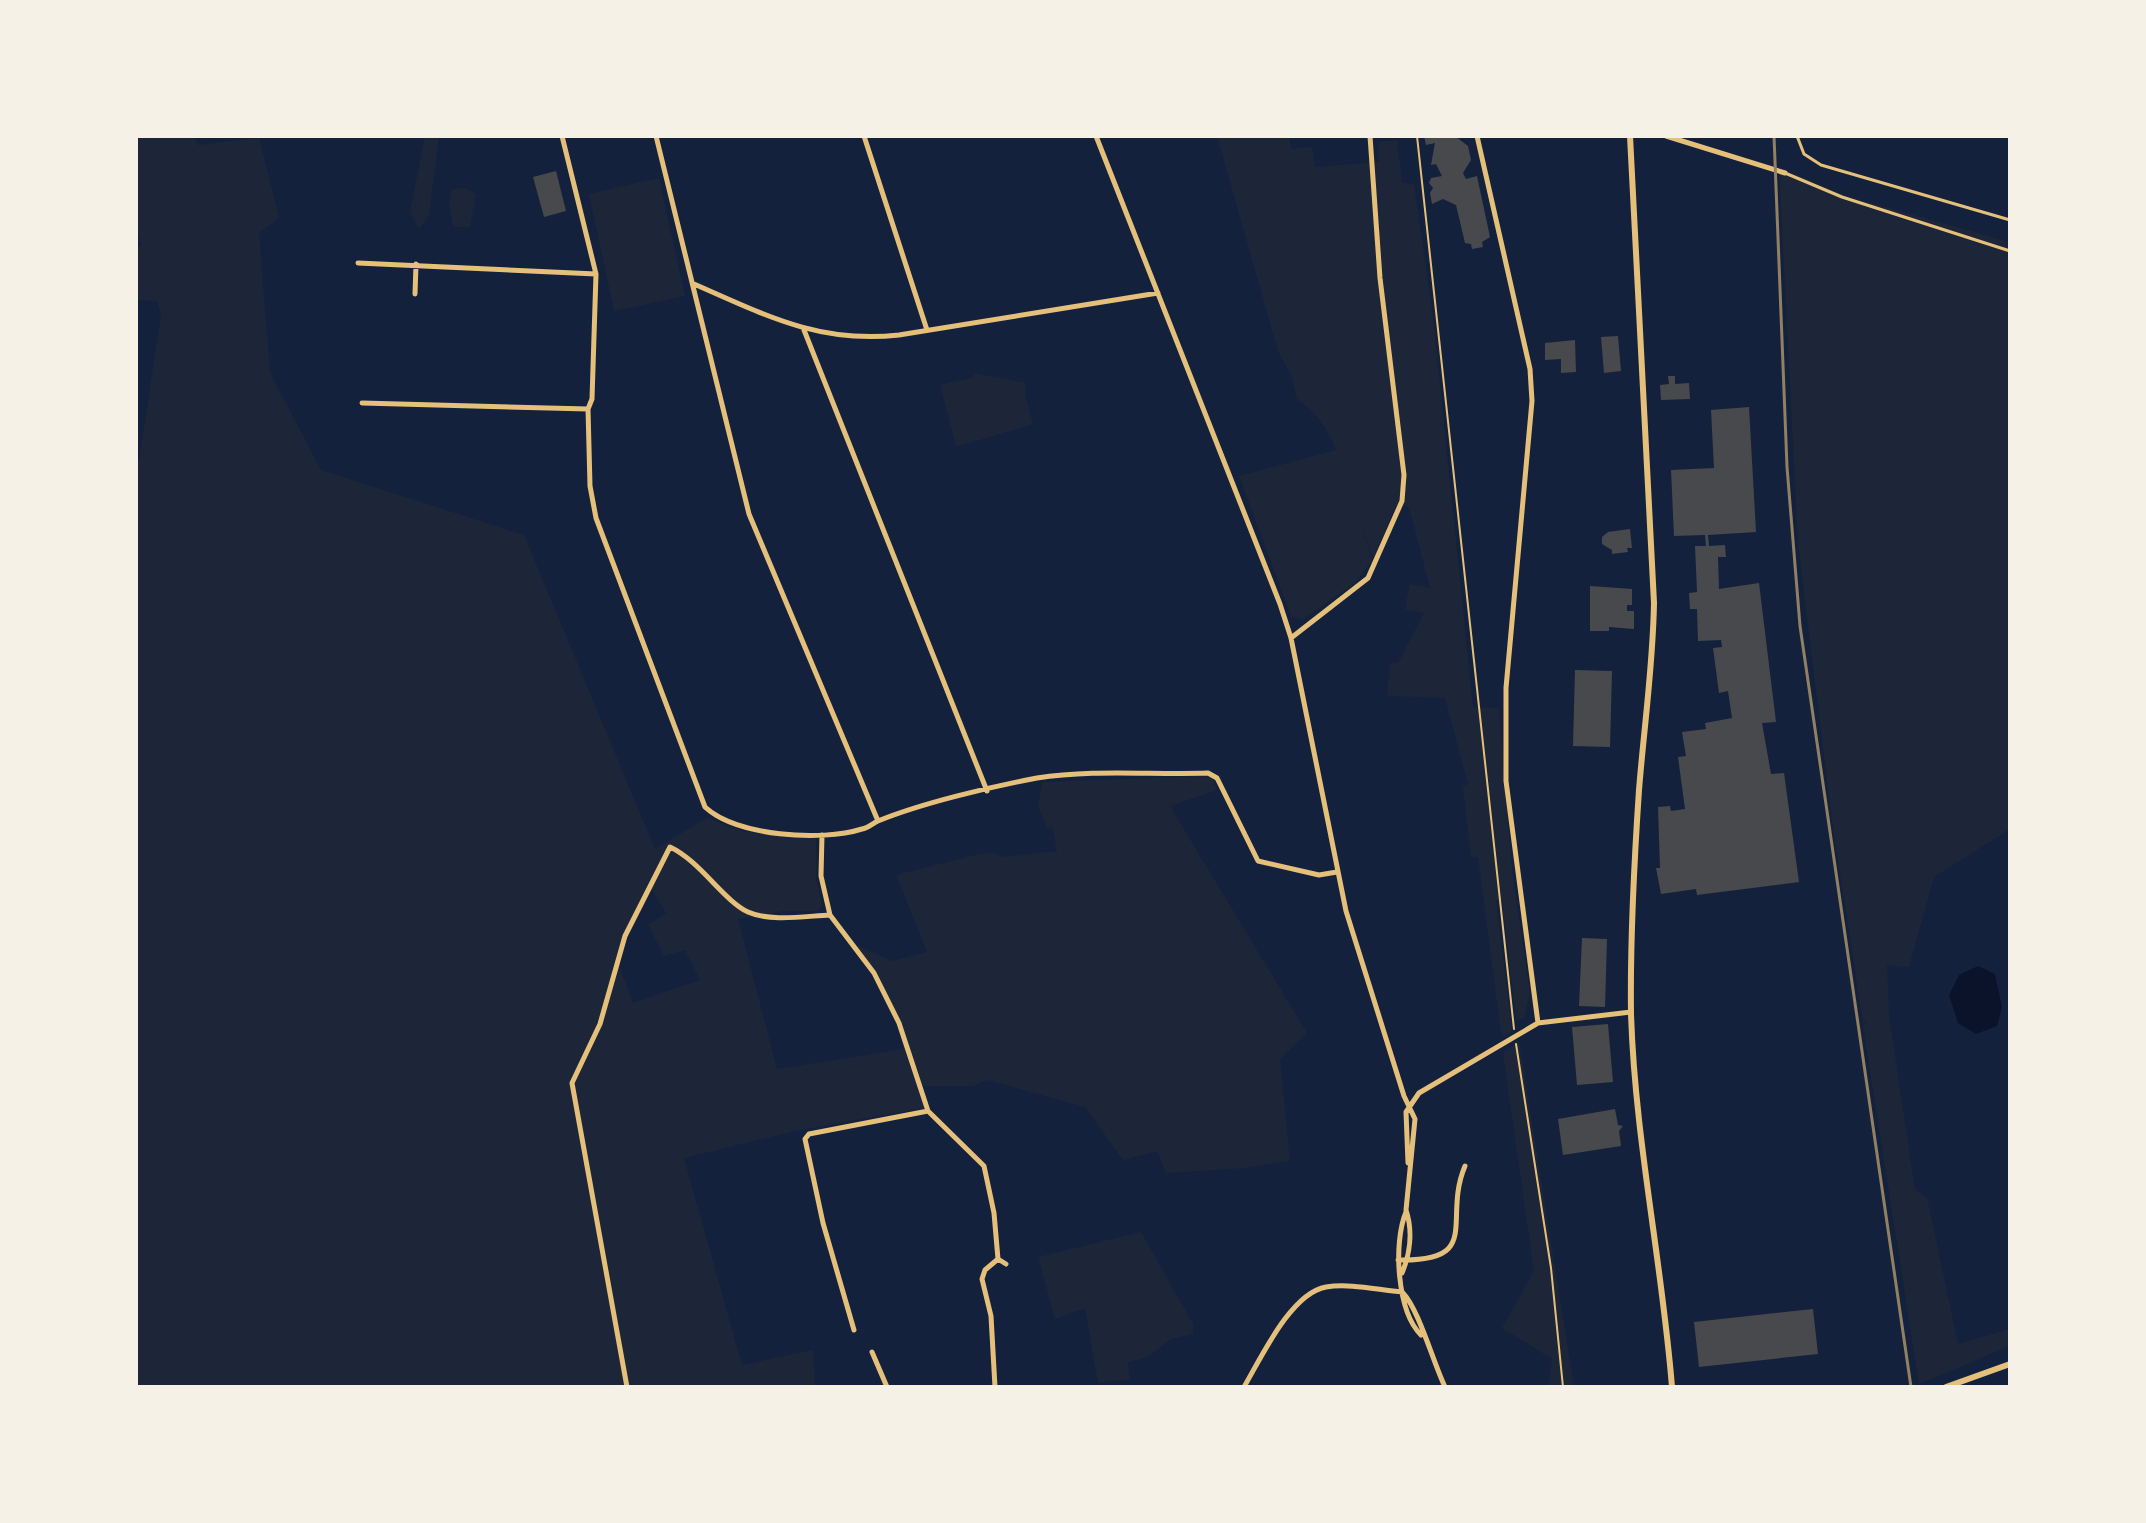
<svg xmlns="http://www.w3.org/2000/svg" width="2146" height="1523" viewBox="0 0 2146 1523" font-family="Ubuntu,sans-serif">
	<rect width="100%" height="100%" fill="#14213d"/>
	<path fill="#1d2539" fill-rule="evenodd" d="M136,136H194L198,145L259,138L279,218L259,233L270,373L321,470L524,535L655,849L707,818L746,832L816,838V878L822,904L818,911H783L738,919L777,1069L905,1049L924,1108L795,1131L684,1158L742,1365L813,1350L815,1387H136V461H139L161,315L157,301L136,300V247L141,246L136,227ZM648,884L666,913L648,925L664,956L685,950L700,980L633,1003L616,958Z
		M425,136H439L429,215L419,229L410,212Z
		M1217,136H1289L1291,149L1312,147L1315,167L1379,162L1378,142L1397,140L1402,182L1414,185L1433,316L1473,707L1499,708L1512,870L1530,993L1524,1019L1516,1020L1502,900H1496L1512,1031L1504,1037L1501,1033L1478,857H1471L1463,786L1468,784L1445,698L1387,696L1390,663H1398L1424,613L1405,609L1410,584L1430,588L1409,507L1396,505L1373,559L1360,522L1372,560L1356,582L1302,620L1291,616L1239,476L1336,450C1327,426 1317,414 1297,399L1292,377L1278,351Z
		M1779,167L1843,195L2010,242V829L1934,877L1909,967L1887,965L1889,1016L1915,1190L1927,1197L1958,1344L2010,1329V1346L1919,1384L1863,1026L1867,1020L1863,1023L1832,821L1798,544Z
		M659,178L685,296L614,311L589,194Z
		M465,188L476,194L470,227H453L449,205L452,189Z
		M974,373L1026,383L1025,394L1033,424L956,447L940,385L972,378Z
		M1204,776L1213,779L1217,790L1170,806L1307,1033L1280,1059L1290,1161L1245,1168L1166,1173L1157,1151L1123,1160L1085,1107L987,1080L974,1086H922C905,1035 889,986 854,944L892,961L927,952L896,875L980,854L995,853L1003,857L1057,851L1052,827L1047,828L1038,806L1042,782Z
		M1519,1041L1574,1387H1548L1552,1359L1502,1328L1534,1271L1503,1053Z
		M1141,1232L1193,1324V1334L1171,1339L1148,1357L1128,1362L1130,1379L1098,1383L1085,1308L1055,1319L1038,1257Z"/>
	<path fill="#0b132b" d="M1978,966L1995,974L2002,1007L1997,1026L1976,1034L1958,1023L1949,995L1959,975Z"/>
	<path fill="#48494c" d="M1424,136H1455L1468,146L1471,160L1463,173L1466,179L1477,176L1490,237L1482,242L1483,247L1472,249L1471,244L1465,243L1456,205L1443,199L1432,204L1430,193L1433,188L1429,183L1431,178L1442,176L1436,164L1431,165L1435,143L1426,145Z
		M556,171L566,211L544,217L533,177Z
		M1618,336L1621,371L1604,373L1601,337Z
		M1575,340L1576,372L1561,373V359L1545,360V343Z
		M1668,376H1675V384L1689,383L1690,399L1661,400L1660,385L1669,384Z
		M1749,407L1756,532L1708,535L1709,546L1725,545L1726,557H1718L1719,589L1759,583L1776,722L1762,723L1771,774L1784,773L1799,882L1697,895L1696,889L1661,894L1656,868H1660L1658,807L1670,806L1671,811L1685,809L1678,757L1686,756L1682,732L1706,729L1705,723L1732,718L1728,691L1719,693L1713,648L1722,647L1721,640L1698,641L1697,609H1690L1689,593L1697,592L1695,546H1706L1705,535L1674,536L1671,470L1714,468L1711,410Z
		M1630,529L1632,548H1627L1628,552L1612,554V550L1602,544V537L1608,532Z
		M1590,586L1632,589V605H1627V611H1634V629L1609,627V631H1590Z
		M1575,670L1612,671L1610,747L1573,746Z
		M1582,938L1607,939L1605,1007L1579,1006Z
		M1608,1024L1613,1082L1577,1085L1572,1027Z
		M1615,1109L1618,1125L1623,1126L1619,1131L1621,1146L1563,1155L1558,1119Z
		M1813,1309L1818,1354L1699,1367L1694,1322Z"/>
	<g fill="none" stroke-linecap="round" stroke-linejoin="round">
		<path stroke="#e5c07b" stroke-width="2" d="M1417,136L1514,1029
			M1516,1044L1551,1268L1563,1387"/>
		<path stroke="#e5c07b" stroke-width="3" d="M1797,136L1804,154L1821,165L2010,220
			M1785,173L1842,197L2010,251"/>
		<path stroke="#e5c07b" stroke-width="5" d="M562,136L596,274L592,399L588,409L590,486L596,518L705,807C736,836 821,842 862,829C868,828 873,823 878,821C922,803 990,787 1037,778C1092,769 1153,775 1208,773L1217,778L1258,861L1319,875L1337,872
			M656,136L749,514L878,821
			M864,136L927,330
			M1096,136L1280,604L1291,638L1346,911L1404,1096L1415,1119L1406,1210C1413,1231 1410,1254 1402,1273
			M1477,136L1530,369L1532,401L1506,688V781L1538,1023
			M1666,136L1785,173
			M358,263L596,274
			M694,284C765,315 819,344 899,335L1158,293
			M415,294L416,264
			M804,330L987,791
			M362,403L588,409
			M1291,638L1368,578L1402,501L1404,475L1380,278L1370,136
			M822,835L821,876L830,915L874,973L899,1023L928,1111L984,1166L994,1213L998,1259L985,1270L982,1279L991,1316L995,1387
			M1408,1163L1406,1112L1419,1093L1538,1023L1631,1012
			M1406,1212C1393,1243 1397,1311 1421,1335
			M998,1259L1006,1264
			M1398,1260C1484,1262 1442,1220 1465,1166
			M1403,1293C1419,1310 1433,1362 1445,1387
			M854,1330L823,1223L805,1139L809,1134L928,1111
			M872,1352L887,1387
			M627,1387L572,1083L600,1024L625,936L670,847C700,861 724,901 748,912C770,922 806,916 830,915
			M1244,1387C1261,1358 1291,1293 1326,1287C1350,1283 1378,1290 1402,1292"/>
		<path stroke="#e5c07b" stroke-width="6" d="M1630,136L1654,603C1653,666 1644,727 1639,790C1634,864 1630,940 1631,1014C1635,1139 1662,1262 1672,1387
			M1946,1387L2010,1364"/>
		<path stroke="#918062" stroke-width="3" d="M1774,136L1787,467L1800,626L1911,1387"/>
	</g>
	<rect width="2146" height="1523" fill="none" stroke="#f6f1e7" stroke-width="276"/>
</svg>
